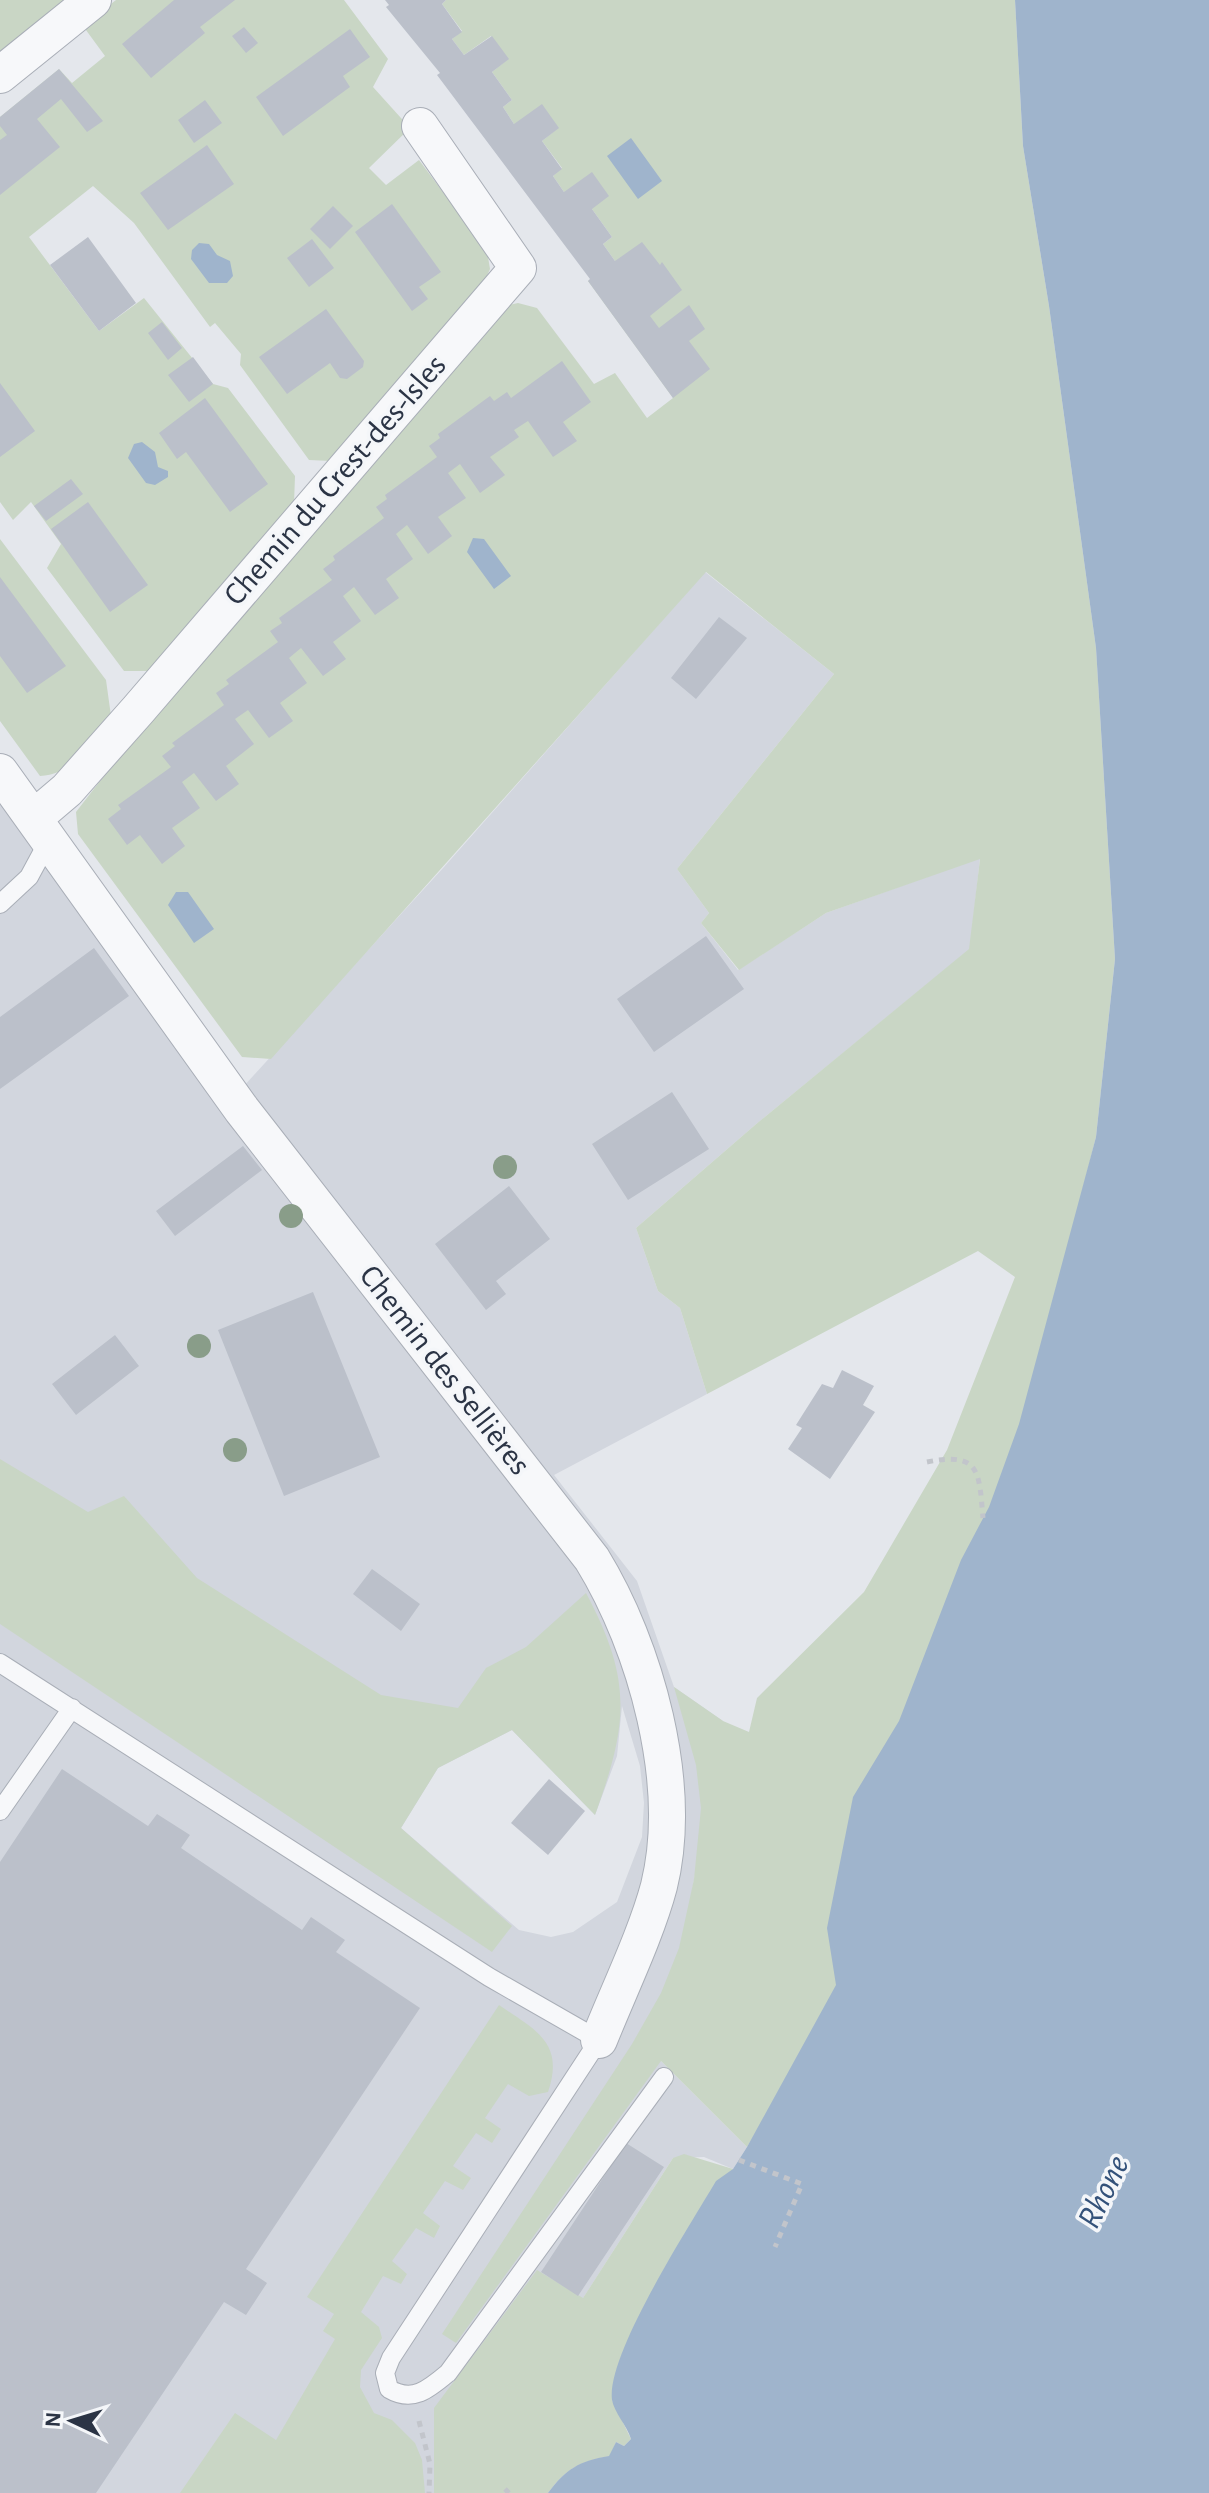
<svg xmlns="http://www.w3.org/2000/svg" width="1209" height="2493" viewBox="0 0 1209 2493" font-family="'Alegreya Sans',sans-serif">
	<rect width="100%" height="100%" fill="#e4e7ec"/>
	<path fill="#d2d6de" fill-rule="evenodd" d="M705,572L834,674L677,869L709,913L701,923L738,970L826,913L980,858L970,949L755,1125L636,1228L658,1291L680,1308L707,1394L554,1475L637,1581L674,1687L723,1721L661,2061L747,2147L733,2169L704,2157L673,2158L569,2320L610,2456L565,2470L548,2493L436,2469L434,2493H0V802L221,1111L444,867ZM622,1706L640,1766L644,1803L642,1837L617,1902L573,1932L551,1937L519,1930L401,1828L438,1768L512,1730L595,1815L617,1756Z"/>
	<path fill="#c9d6c5" d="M0,0H67L0,55Z
		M116,0H344L388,59L373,87L410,128L369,168L386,185L419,160L487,251L490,269L484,282L331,461L309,460L240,365L241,354L215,323L210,327L134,223L93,186L29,237L99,331L144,298L213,384L228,388L295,476L294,504L152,671H124L47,568L61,544L31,502L13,520L0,502V117L59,69L72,83L105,56L83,26Z
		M446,0H1015L1023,146L1049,306L1096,648L1115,959L1096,1137L1068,1247L1080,1276L881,1925L747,2147L661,2061L456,2343L442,2334L632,2044L661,1993L679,1948L694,1879L701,1808L696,1765L674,1687L723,1721L749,1732L757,1698L864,1592L947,1450L1015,1277L978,1251L707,1394L680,1308L658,1291L636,1228L755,1125L969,949L980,859L826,913L739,970L701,923L709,913L677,869L834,674L706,572L271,1059L242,1057L78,834L76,812L141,728L504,306L518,303L537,308L594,384L615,373L647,418L673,398L588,281L615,261L603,244L612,237L592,209L564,192L553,176L562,168L542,141L558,128L514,124L503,107L512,100L492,72L508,59L491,36L464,55L452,39L462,31L442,4Z
		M0,539L106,680L111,716C90,741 74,775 40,776L0,721Z
		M0,1459L88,1512L124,1496L197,1578L381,1695L458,1708L486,1668L526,1647L586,1593C633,1681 628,1724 595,1815L512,1730L438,1768L401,1828L512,1926L492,1952L0,1624Z
		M499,2005C535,2030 565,2042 548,2092L529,2096L508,2084L485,2118L501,2129L492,2143L476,2133L453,2166L471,2178L463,2190L445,2181L423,2213L440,2226L434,2238L416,2228L392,2261L407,2274L401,2284L383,2276L361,2312L379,2327L382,2338L361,2370L360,2387L374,2413L392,2420L415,2443L422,2460L425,2493H180L235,2413L276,2440L335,2339L323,2331L334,2314L307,2297Z
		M684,2154L733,2169L612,2400L631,2439L624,2446L616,2442L610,2456C580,2461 566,2469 548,2493H434V2408L537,2270L583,2298L673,2158Z"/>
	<path fill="#9fb4cc" d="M1015,0H1209V2493H548C566,2469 579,2461 609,2456L616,2442L624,2446L631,2439C627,2426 614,2412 612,2400C606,2354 691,2224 716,2181L733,2169L747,2147L836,1985L827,1928L853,1797L899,1721L961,1560L989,1507L1019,1424L1096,1137L1115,959L1096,648L1049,306L1023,146Z
		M631,138L662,181L638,199L607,156Z
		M199,243L209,244L217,255L230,261L233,276L227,283H209L191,259L192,250Z
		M142,442L155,452L158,467L168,471V477L155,485L146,483L128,458L134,444Z
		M473,538L484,539L511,576L494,589L467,552Z
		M176,892H188L214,929L194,943L168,905Z"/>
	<path fill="#bbc0ca" d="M174,0H235L200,27L205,33L151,78L122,44Z
		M385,0H446L442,4L462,32L452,39L464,55L492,36L509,59L492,72L512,100L503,107L514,124L542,104L559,128L542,141L562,169L553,176L564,192L592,172L609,196L592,209L612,237L603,244L615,261L642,242L660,265L662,262L682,290L650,316L659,328L689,305L705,329L689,341L710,369L673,398L588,281L590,279L437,75L440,73L386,7L389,5Z
		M244,27L258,43L246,53L232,36Z
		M350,29L370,57L343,76L350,87L283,136L256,97Z
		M59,69L103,121L87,132L61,99L37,119L60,147L0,195V140L7,135L0,126V117Z
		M205,100L222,123L194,143L178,120Z
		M207,145L234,184L168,230L140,193Z
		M392,204L441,272L419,287L428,299L412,311L355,232Z
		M333,206L353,226L330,249L310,229Z
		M88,237L136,303L99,331L50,265Z
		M312,239L334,268L309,287L287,258Z
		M326,309L364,361L363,367L347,379L340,378L330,363L287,394L259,357Z
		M162,322L182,348L168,360L148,333Z
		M193,357L213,384L189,402L168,375Z
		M562,361L591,402L563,422L577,441L553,457L528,421L514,430L519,437L490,457L505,475L480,493L460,464L448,473L466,498L438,517L452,536L428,554L407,525L396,534L413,559L386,579L399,598L375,615L354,587L343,596L361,621L333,642L346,659L323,676L301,648L289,658L307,683L280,703L293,721L269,738L248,710L235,719L254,744L226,766L239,784L216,801L194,773L182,782L200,808L172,828L185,846L162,864L140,835L127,845L108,819L121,809L118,805L171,767L162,756L175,746L172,743L224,705L216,693L229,684L226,680L278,642L270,631L282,623L279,618L332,580L323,569L335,560L333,556L384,518L376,507L387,499L385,495L437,457L429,446L440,438L438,434L490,396L494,401L507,392L511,398Z
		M0,383L35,431L0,457Z
		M205,398L268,484L230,512L186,452L177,459L159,433Z
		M71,479L83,494L46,521L34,506Z
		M88,502L148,585L110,612L51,529Z
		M0,577L66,666L27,693L0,656Z
		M719,617L747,638L696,699L671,678Z
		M706,936L744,989L654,1052L617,999Z
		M94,948L129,996L0,1089V1017Z
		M672,1092L709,1149L628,1200L592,1144Z
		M243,1146L262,1170L175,1236L156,1211Z
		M509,1186L550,1239L496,1281L506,1294L486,1310L435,1244Z
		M313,1292L380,1457L284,1496L218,1330Z
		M115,1335L139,1366L76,1415L52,1384Z
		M842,1370L874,1386L863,1405L875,1412L830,1479L788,1449L802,1428L796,1425L822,1384L833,1388Z
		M372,1569L420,1604L401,1631L353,1594Z
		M62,1769L148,1826L157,1814L190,1835L181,1848L302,1930L311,1917L345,1940L336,1952L420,2008L246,2269L267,2283L263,2289L246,2315L224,2302L96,2493H0V1862Z
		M549,1779L585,1811L548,1855L511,1823Z
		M626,2143L664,2167L578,2296L541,2272Z"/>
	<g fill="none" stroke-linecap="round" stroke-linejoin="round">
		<defs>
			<path id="lane" d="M0,904L29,877L50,838
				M0,1663L489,1977L599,2040L391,2358L385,2373L389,2389C413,2403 429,2389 448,2373L664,2077
				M0,1811L72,1708"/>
			<path id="street" d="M0,75L93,0
				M0,772L242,1110L592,1559C646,1647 684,1784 659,1886C646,1935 618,1992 599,2040
				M34,818L67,790L138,710L518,268L420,126"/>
		</defs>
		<use href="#lane" stroke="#a9aeb7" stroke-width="20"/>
		<use href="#street" stroke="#a9aeb7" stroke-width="38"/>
		<path stroke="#c2c5cb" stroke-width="5" stroke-dasharray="6 6" stroke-linecap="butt" d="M927,1462C981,1451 979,1473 983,1518
			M739,2160L802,2184L775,2247
			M419,2421L430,2464L429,2493
			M505,2489L509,2493"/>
		<use href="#lane" stroke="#f7f8fa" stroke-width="18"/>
		<use href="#street" stroke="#f7f8fa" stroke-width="36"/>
	</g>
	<g fill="#899d89">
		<circle cx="505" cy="1167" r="12"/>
		<circle cx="291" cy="1216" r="12"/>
		<circle cx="199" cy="1346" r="12"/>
		<circle cx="235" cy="1450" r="12"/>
	</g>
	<g text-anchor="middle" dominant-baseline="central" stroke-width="7" stroke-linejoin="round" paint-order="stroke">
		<g font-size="32" fill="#2b3445" stroke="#f4f6f9">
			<text transform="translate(335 480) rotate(-49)">Chemin du Crest-des-Isles</text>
			<text transform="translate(445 1370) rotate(52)">Chemin des Sellières</text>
		</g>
		<g font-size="34" font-style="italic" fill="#34527a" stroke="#f4f6f9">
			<text transform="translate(1104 2192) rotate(-64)">Rhone</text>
		</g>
	</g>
	<g transform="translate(72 2421) rotate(274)" stroke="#f4f6f9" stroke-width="6" paint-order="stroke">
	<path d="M0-6L14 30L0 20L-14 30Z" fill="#2b3445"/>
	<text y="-12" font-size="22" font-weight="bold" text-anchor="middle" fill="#2b3445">N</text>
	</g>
</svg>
